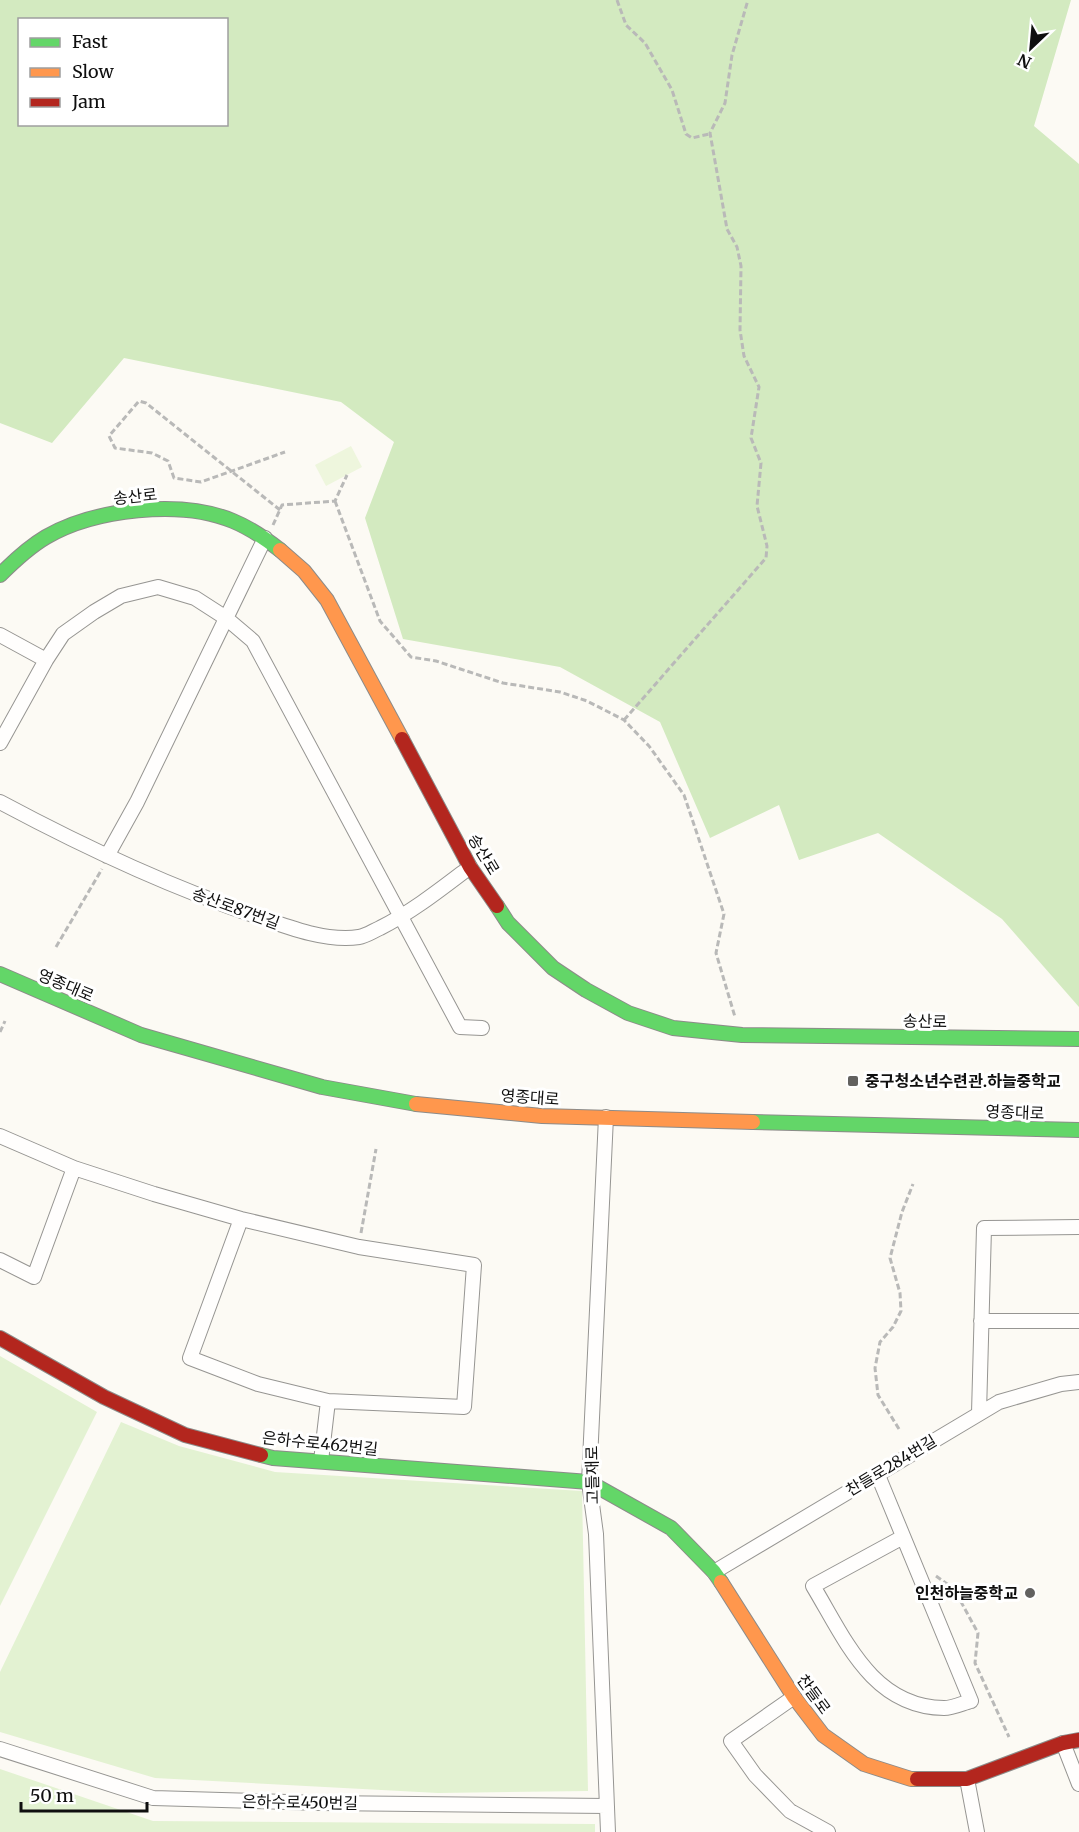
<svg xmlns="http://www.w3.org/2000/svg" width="1079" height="1832" viewBox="0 0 1079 1832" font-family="Merriweather,'Noto Sans KR',serif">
	<rect width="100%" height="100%" fill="#fcfaf4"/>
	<path fill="#e3f2d2" d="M0,1356L97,1412L0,1606Z
		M121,1422L179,1446L275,1472L582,1491L588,1791L438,1793L155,1778L0,1732V1672Z
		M0,1769L153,1821L595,1824V1832H0Z"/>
	<path fill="#d3eac0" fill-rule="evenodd" d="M0,0H1071L1034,126L1079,164V1007L1002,919L878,833L799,860L779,805L710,838L660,722L560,667L403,639L365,518L394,442L341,402L124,358L52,443L0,423ZM20,20H226V124H20Z"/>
	<path fill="#eef6dd" d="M351,446L362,467L326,486L315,465Z"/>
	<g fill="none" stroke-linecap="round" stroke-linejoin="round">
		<defs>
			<path id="street" d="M0,635L46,660L0,743
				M46,660L63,634L94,612L121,596L158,587L195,598L226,618L253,641L460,1027L482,1028
				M0,802C84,847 171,888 262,918C290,928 329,942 359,937C366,936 373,931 380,928C412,912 441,889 470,867
				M107,856L137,802L265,538
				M606,1117L589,1482L596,1534L608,1832
				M0,1136L74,1168L154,1194L241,1219L359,1247L474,1265L464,1407L328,1401
				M241,1219L190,1358L258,1384L328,1401L321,1461
				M0,1260L34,1277L74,1168
				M981,1321H1079
				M979,1413L984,1228L1079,1227
				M877,1473L971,1701C963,1703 953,1708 944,1708C872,1707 845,1639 813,1586L903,1537
				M714,1572L999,1402L1061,1384L1079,1382
				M794,1697L731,1741L755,1775L790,1811L828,1832
				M1063,1743L1079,1784
				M0,1749L153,1798L321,1803L607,1806
				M967,1779L977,1832"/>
			<path id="fast" d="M0,575C14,561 29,547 46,537C94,509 181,499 233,521C250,528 266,539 280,550
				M497,906L508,923L553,968L586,990L628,1013L673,1028L742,1035L1079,1039
				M0,974L141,1035L322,1087L416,1104
				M753,1122L1079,1130
				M261,1455L273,1458L589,1482L671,1528L714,1572L721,1582"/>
			<path id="slow" d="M280,550L304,571L327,600L402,739
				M416,1104L542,1116L753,1122
				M721,1582L794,1697L823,1735L864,1764L911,1779H917"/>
			<path id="jam" d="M402,739L470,867L497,906
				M0,1338L104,1397L185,1435L261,1455
				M917,1779H967L1063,1743L1079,1740"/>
		</defs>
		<use href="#street" stroke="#969592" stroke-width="16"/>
		<use href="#fast" stroke="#8c8b89" stroke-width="16"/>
		<use href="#slow" stroke="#8c8b89" stroke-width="16"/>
		<use href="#jam" stroke="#8c8b89" stroke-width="16"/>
		<path stroke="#b9b9b8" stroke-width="3" stroke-dasharray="6 3" stroke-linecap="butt" d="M617,0L626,25L645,43L672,90L686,134L692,138L709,134
			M335,501L380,621L411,657L436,661L503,683L560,692L587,701L624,720L649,746L684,795L724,914L716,953L735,1017
			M280,510L146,403L139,401L109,436L115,448L152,453L168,461L174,478L201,482L285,452
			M273,525L282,505L335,501L347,475
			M624,720L766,558L767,546L757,506L761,463L751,438L759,387L744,356L740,330L741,266L737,247L727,229L710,133L725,103L732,55L748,0
			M56,947L102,869
			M0,1032L5,1021
			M361,1233L376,1149
			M899,1429L878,1395L875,1368L880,1342L893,1327L901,1311L900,1293L890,1258L902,1212L913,1184
			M936,1576L954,1589L978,1633L975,1663L1009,1737"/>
		<use href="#street" stroke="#fffefd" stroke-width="14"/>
		<use href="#fast" stroke="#63d668" stroke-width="14"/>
		<use href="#slow" stroke="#ff974d" stroke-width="14"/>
		<use href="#jam" stroke="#b3261e" stroke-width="14"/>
	</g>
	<g fill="#62615f" stroke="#fff" stroke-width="2">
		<rect x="847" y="1075" width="12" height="12" rx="3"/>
		<circle cx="1030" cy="1593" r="6"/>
	</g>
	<g text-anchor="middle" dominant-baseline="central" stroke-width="6" stroke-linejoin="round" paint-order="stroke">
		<g font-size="16" fill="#0f0f0f" stroke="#fff">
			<text transform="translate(135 496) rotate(-6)">송산로</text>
			<text transform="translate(484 854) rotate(59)">송산로</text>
			<text transform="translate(236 908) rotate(20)">송산로87번길</text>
			<text transform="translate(66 985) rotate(23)">영종대로</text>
			<text transform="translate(925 1021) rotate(1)">송산로</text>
			<text transform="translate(530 1097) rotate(4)">영종대로</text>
			<text transform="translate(1015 1112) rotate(2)">영종대로</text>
			<text transform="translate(320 1443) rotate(6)">은하수로462번길</text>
			<text transform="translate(891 1465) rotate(-31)">찬들로284번길</text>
			<text transform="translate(592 1475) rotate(-91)">고들재로</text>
			<text transform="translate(814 1694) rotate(54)">찬들로</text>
			<text transform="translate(300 1802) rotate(1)">은하수로450번길</text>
		</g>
		<g font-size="16" font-weight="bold" fill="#0f0f0f" stroke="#fff" text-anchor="start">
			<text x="865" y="1081">중구청소년수련관.하늘중학교</text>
			<text x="1018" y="1593" text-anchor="end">인천하늘중학교</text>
		</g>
	</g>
	<rect x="18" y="18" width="210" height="108" fill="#ffffff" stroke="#9f9f9f" stroke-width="1.5"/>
	<rect x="30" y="38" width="30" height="9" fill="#63d668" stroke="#9f9f9f" stroke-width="1.5"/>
	<text x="72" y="48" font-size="18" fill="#0f0f0f">Fast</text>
	<rect x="30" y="68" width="30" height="9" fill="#ff974d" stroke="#9f9f9f" stroke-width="1.5"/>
	<text x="72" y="78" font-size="18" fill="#0f0f0f">Slow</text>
	<rect x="30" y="98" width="30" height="9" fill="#b3261e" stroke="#9f9f9f" stroke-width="1.5"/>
	<text x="72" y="108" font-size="18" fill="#0f0f0f">Jam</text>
	<g transform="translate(1031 48) rotate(206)" stroke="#ffffff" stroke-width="4.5" paint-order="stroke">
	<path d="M0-4.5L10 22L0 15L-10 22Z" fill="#0f0f0f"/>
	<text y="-9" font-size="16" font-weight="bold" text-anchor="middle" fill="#0f0f0f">N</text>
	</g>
	<path d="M21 1802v9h126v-9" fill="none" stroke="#0f0f0f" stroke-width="3"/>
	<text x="30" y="1802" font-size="18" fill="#0f0f0f" stroke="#ffffff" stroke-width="4.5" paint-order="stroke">50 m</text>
</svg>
